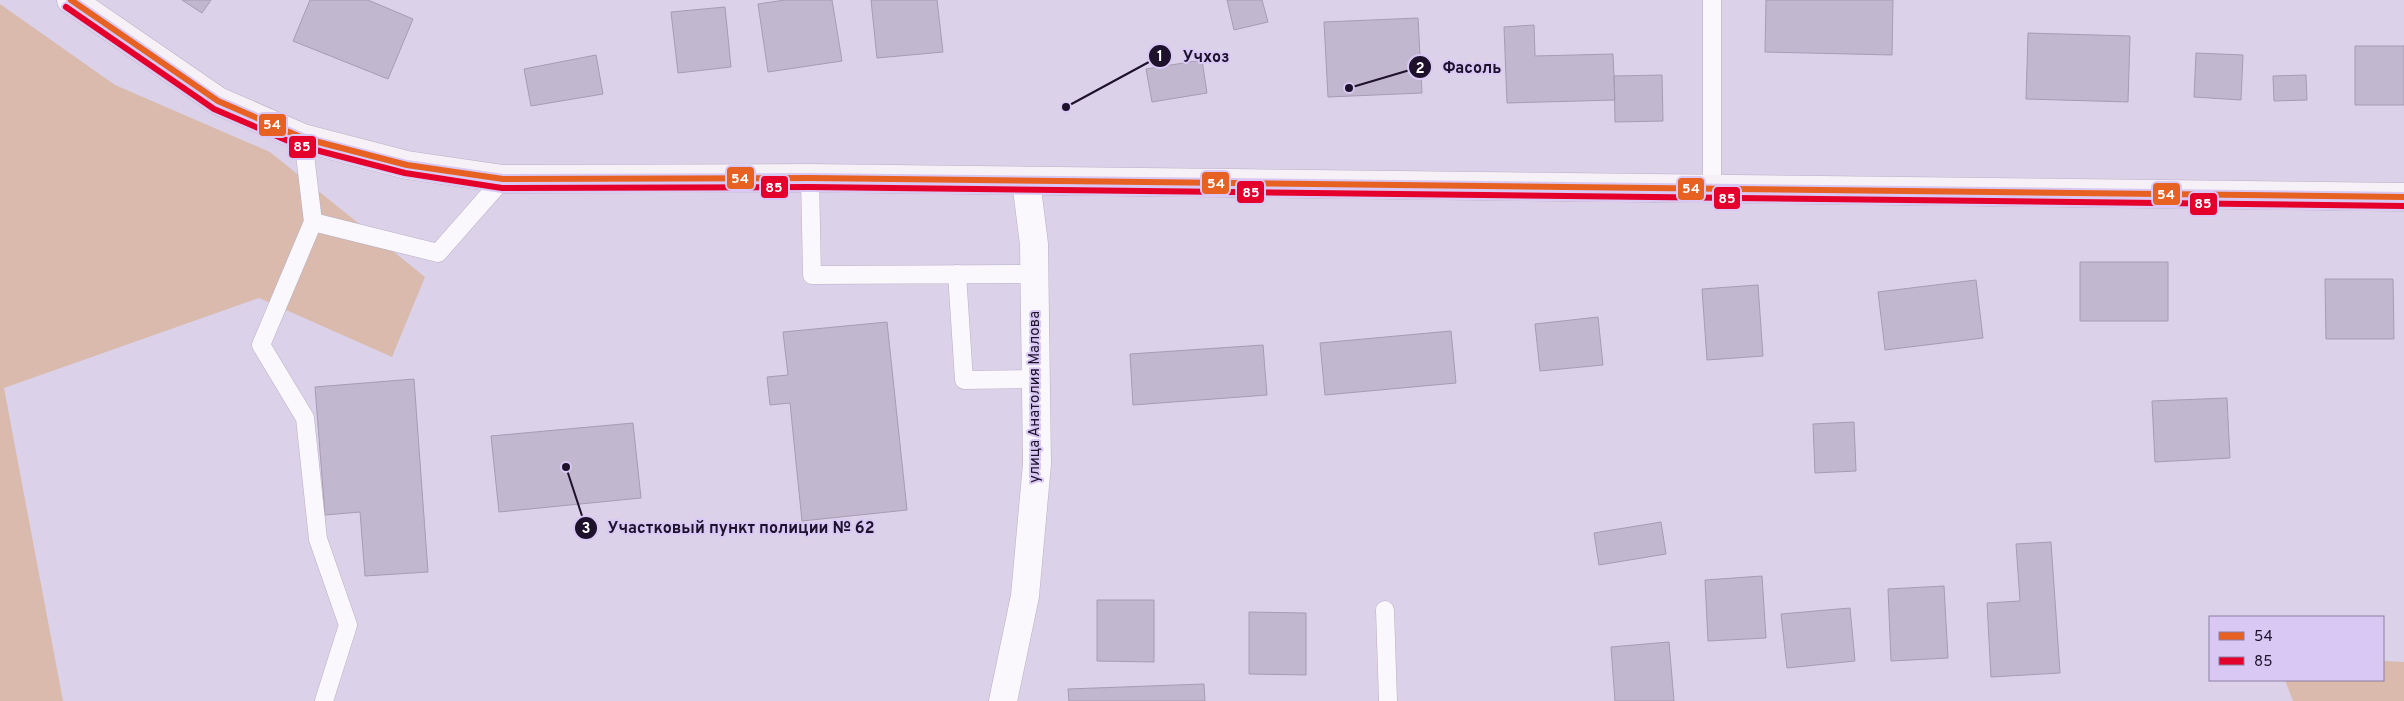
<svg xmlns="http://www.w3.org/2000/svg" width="2404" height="701" viewBox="0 0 2404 701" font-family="Overpass,sans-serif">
	<rect width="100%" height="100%" fill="#dbd2ea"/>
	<path fill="#d9baac" d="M0,4L115,85L270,152L425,277L392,357L259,298L4,388L63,701H0Z
		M2383,661L2404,662V701H2293L2285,680H2383Z"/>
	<path fill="#c1b7cf" stroke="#a69cb4" d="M182,0H211L202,13Z
		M310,0H368L413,19L388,79L293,41Z
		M785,0H832L842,61L768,72L758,4Z
		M871,0H937L943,52L877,58Z
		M1227,0H1262L1268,22L1234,30Z
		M1766,0H1893L1892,55L1765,52Z
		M725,7L731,67L678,73L671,12Z
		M1418,18L1422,93L1328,97L1324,22Z
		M1534,25L1535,56L1613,54L1615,100L1507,103L1504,27Z
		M2028,33L2130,36L2128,102L2026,99Z
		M2355,46H2404V105H2355Z
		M2196,53L2243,55L2241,100L2194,97Z
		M596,55L603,94L531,106L524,69Z
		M1202,60L1207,93L1152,102L1146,69Z
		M1662,75L1663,121L1615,122L1614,76Z
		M2306,75L2307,100L2274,101L2273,76Z
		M2080,262H2168V321H2080Z
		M2325,279H2393L2394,339H2326Z
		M1976,280L1983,338L1885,350L1878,292Z
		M1758,285L1763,356L1707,360L1702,289Z
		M1598,317L1603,365L1540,371L1535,324Z
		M887,322L907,510L802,521L790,403L770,405L767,377L788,375L783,332Z
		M1451,331L1456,383L1325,395L1320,343Z
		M1263,345L1267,395L1133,405L1130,354Z
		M414,379L428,572L365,576L360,512L325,515L315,387Z
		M2227,398L2230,458L2155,462L2152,401Z
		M1854,422L1856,471L1815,473L1813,424Z
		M633,423L641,498L499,512L491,436Z
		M1661,522L1666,554L1599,565L1594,533Z
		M2051,542L2060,673L1991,677L1987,603L2020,601L2016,544Z
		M1762,576L1766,638L1708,641L1705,580Z
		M1944,586L1948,658L1891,661L1888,589Z
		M1097,600H1154V662L1097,661Z
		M1850,608L1855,661L1787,668L1781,614Z
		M1249,612L1306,613V675L1249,674Z
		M1669,642L1674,701H1615L1611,647Z
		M1204,684L1205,701H1069L1068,689Z"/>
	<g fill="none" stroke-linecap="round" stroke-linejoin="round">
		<defs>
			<path id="lane" d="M303,138L313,222L438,253L503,179
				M810,178L812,275L1034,274
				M1712,189V0
				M313,222L261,345L305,418L318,539L348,625L324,701
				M957,274L964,380L1036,379
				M1385,610L1388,701"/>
			<path id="street" d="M1003,701L1025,596L1037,464L1034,244L1026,181"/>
			<path id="secondary" d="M71,0L218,101L303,138L407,165L503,179L810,178L2404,197"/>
		</defs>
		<use href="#lane" stroke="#b9afc7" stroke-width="19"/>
		<use href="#street" stroke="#b9afc7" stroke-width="29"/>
		<use href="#secondary" stroke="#b9afc7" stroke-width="29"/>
		<use href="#lane" stroke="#faf8fc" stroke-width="18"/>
		<use href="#street" stroke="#faf8fc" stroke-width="28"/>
		<use href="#secondary" stroke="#f5f1f6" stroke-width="28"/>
		<defs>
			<path id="bus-1" d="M71,0L218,101L303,138L407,165L503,179L810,178L2404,197"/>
			<path id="bus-2" d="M66,7L214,109L300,146L405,173L502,188L810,187L2404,206"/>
		</defs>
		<use href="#bus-1" stroke="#d9c8f4" stroke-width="10"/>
		<use href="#bus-2" stroke="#d9c8f4" stroke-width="10"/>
		<use href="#bus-1" stroke="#e76122" stroke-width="6"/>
		<use href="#bus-2" stroke="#e4002b" stroke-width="6"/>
	</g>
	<g text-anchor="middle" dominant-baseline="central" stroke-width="4" stroke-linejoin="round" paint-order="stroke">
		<g font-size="15" fill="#1d112b" stroke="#d9c8f4">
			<text transform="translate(1035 397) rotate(-90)">улица Анатолия Малова</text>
		</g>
	</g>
	<path fill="none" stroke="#1d112b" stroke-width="2" d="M1066 107L1160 56M1349 88L1420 67M566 467L586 528"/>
	<g fill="#1d112b" stroke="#d9c8f4" stroke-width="2">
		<circle cx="1066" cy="107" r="5"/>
		<circle cx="1349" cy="88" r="5"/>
		<circle cx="566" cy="467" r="5"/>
		<circle cx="1160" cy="56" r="12"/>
		<circle cx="1420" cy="67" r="12"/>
		<circle cx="586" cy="528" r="12"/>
	</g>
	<g font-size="15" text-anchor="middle" font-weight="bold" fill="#fff">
		<text x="1160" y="61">1</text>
		<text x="1420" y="73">2</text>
		<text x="586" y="533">3</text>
	</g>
	<g font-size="16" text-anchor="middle" font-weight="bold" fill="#1d112b" stroke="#d9c8f4" stroke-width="4" stroke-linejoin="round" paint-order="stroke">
		<text x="1206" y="62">Учхоз</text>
		<text x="1472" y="73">Фасоль</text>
		<text x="741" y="533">Участковый пункт полиции № 62</text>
	</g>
	<g stroke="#d9c8f4" stroke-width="2">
		<rect x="258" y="113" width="29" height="24" rx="5" fill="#e76122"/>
		<rect x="288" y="135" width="29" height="24" rx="5" fill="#e4002b"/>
		<rect x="726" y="166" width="29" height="24" rx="5" fill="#e76122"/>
		<rect x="1201" y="171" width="29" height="24" rx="5" fill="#e76122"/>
		<rect x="760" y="175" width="29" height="24" rx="5" fill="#e4002b"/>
		<rect x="1677" y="177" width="28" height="24" rx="5" fill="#e76122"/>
		<rect x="1236" y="180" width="29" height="24" rx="5" fill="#e4002b"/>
		<rect x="2152" y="182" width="29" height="24" rx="5" fill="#e76122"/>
		<rect x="1713" y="186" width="28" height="24" rx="5" fill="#e4002b"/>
		<rect x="2189" y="192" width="29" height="24" rx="5" fill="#e4002b"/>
	</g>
	<g font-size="14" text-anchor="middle" font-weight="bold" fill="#fff">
		<text x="272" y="129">54</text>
		<text x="302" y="151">85</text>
		<text x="740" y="183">54</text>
		<text x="1216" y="188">54</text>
		<text x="774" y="192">85</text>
		<text x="1691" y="193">54</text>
		<text x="1251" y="197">85</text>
		<text x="2166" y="199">54</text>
		<text x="1727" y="203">85</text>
		<text x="2203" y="208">85</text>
	</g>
	<rect x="2209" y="616" width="175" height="65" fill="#d9c8f4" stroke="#8e7fa4"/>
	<rect x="2219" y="632" width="25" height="8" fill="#e76122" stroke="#8e7fa4"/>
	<text x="2254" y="641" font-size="15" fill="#1d112b">54</text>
	<rect x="2219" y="657" width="25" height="8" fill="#e4002b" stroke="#8e7fa4"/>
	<text x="2254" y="666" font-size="15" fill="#1d112b">85</text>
</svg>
